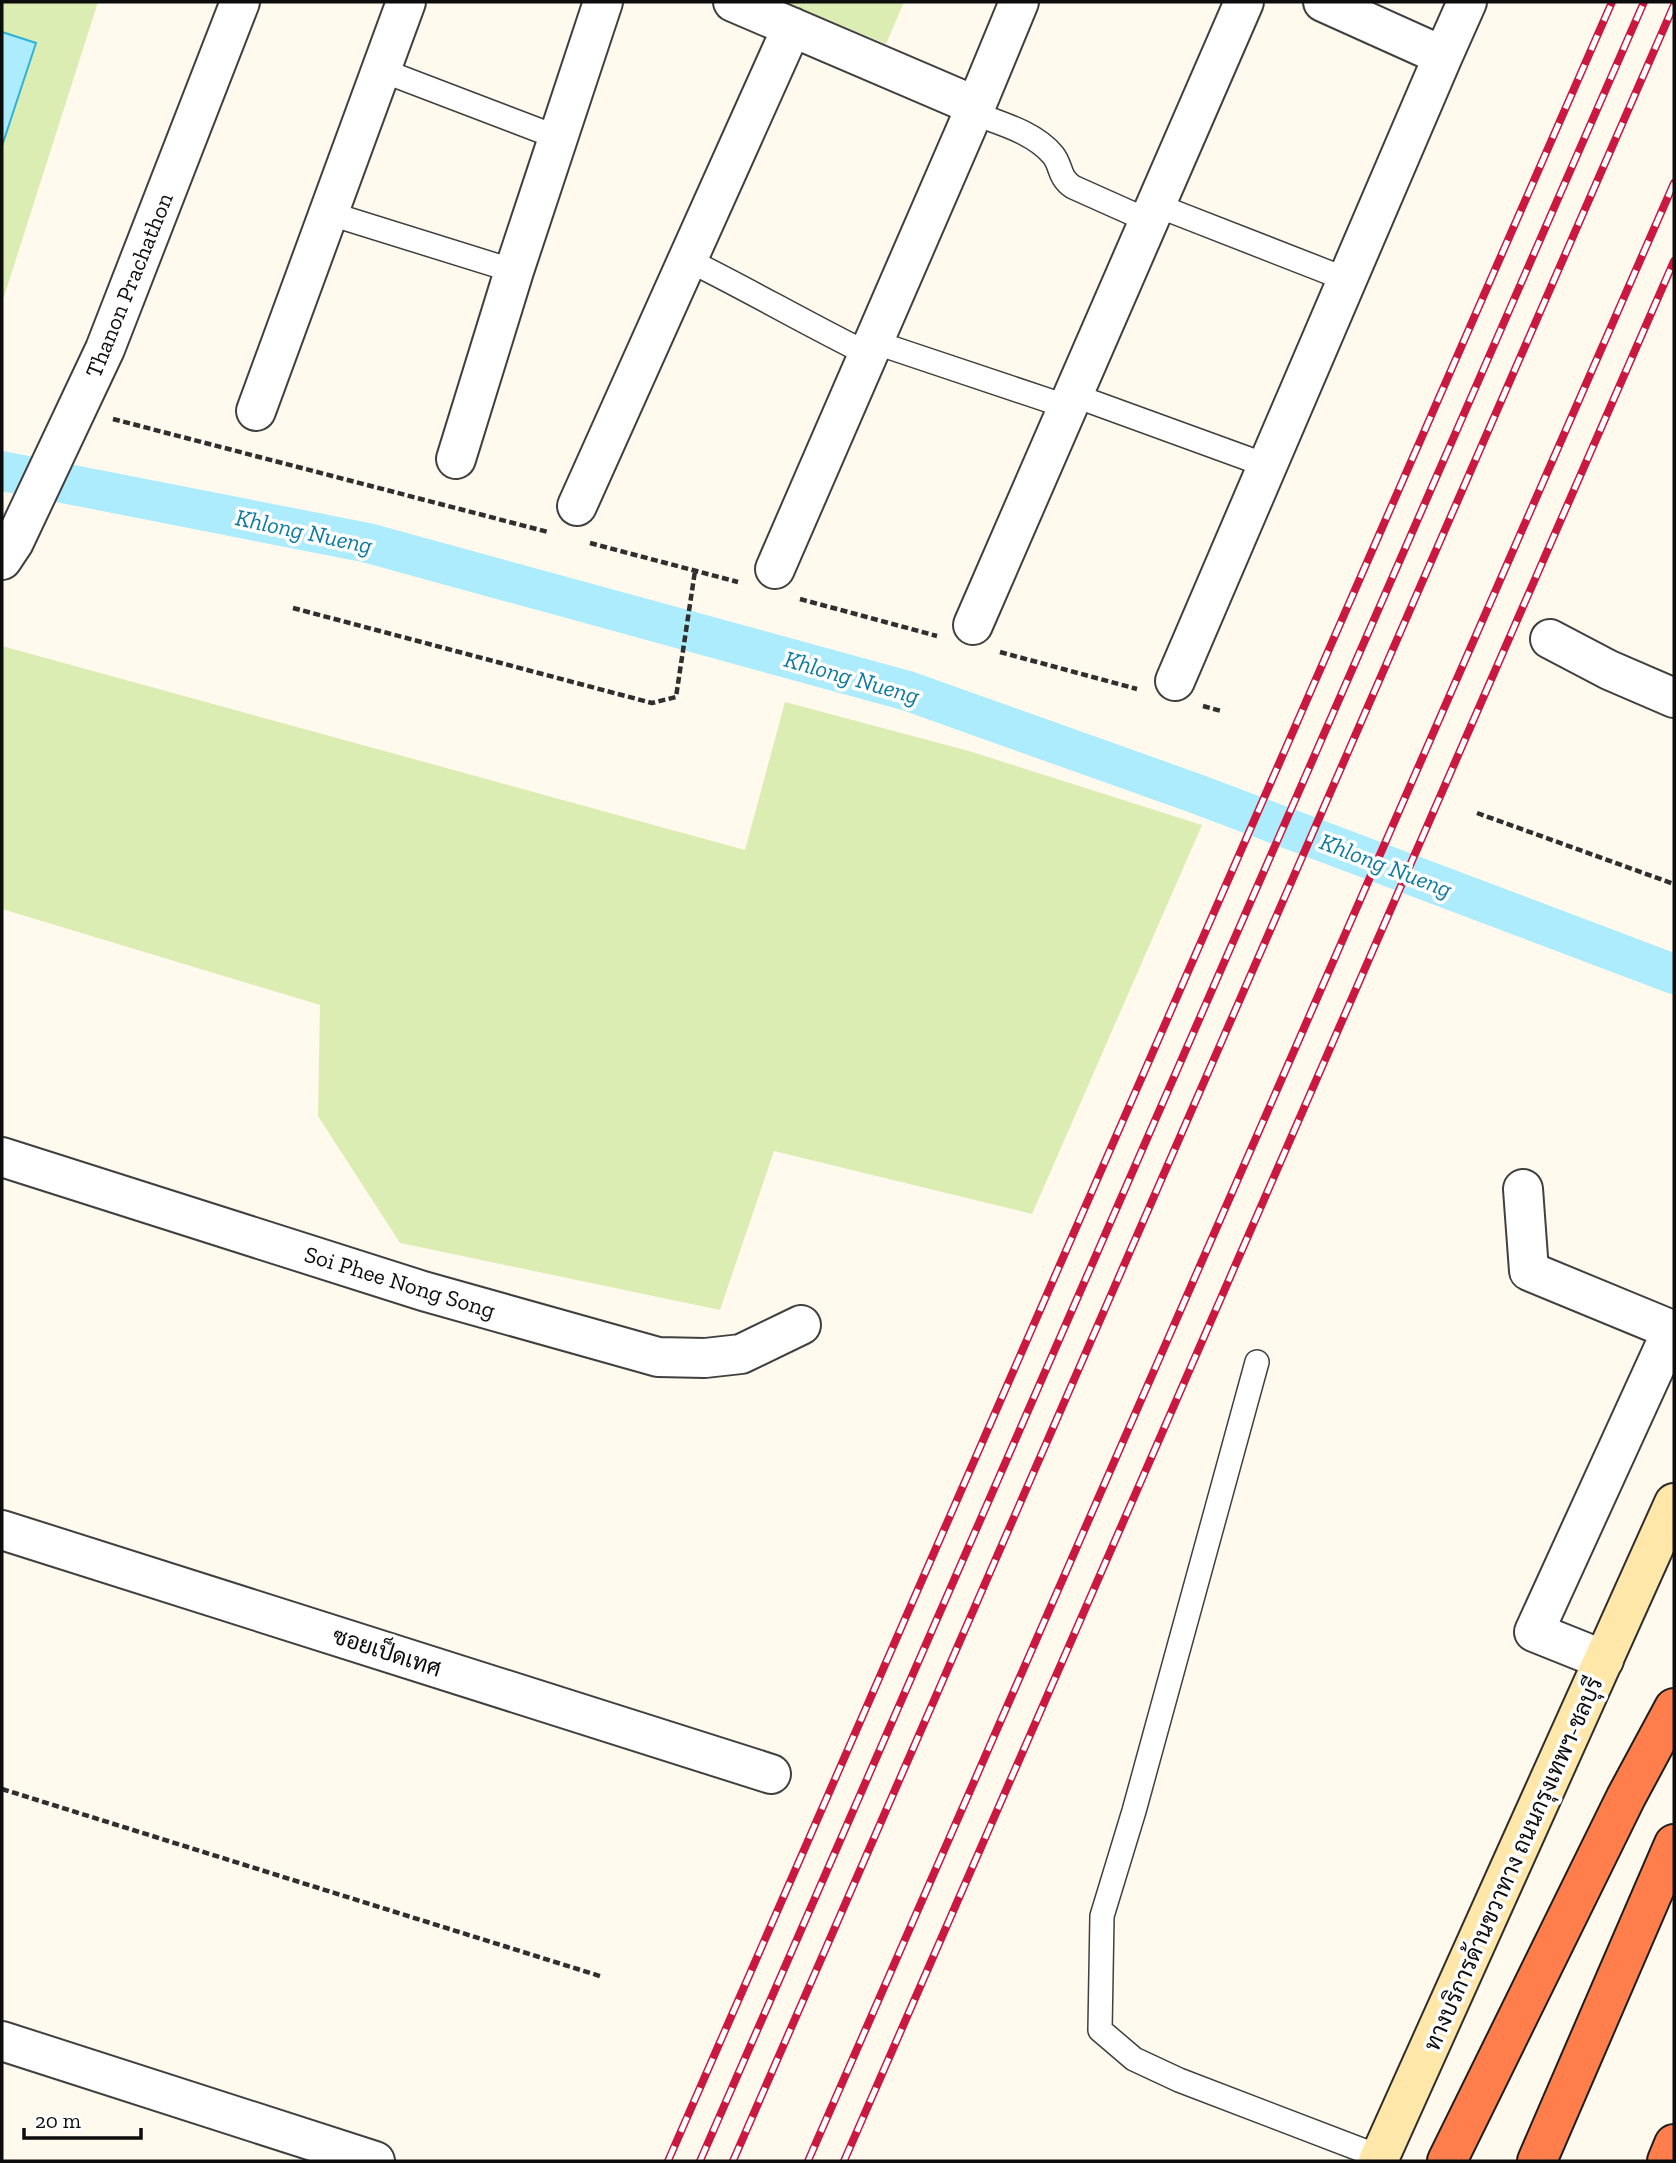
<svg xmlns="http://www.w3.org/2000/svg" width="1676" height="2163" viewBox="0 0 1676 2163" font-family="'Zilla Slab',Sarabun,serif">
	<rect width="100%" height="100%" fill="#fff9ee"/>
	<path fill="#dcedb3" d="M2,2H98L2,303V146L36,44L2,32Z
		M785,2H904L886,44Z
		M2,646L745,850L785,702L969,751L1202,825L1032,1214L774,1151L720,1310L400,1243L318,1116L320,1005L2,909Z"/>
	<path fill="#adecfc" stroke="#2db3d9" stroke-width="2" d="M2,32L36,43L2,146Z"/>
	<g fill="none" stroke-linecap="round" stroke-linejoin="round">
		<path stroke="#adecfc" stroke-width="40" d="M2,471L368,543L908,691L1197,794L1674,974"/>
		<defs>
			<path id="service" d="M381,70L559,138
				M973,113C999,123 1034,132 1053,155C1062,166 1058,177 1073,187L1149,221
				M1156,205L1348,280
				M328,213L514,271
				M688,260C749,290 807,324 868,354
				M874,342L1068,407
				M1073,395L1268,466
				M1257,1362L1134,1811L1102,1916L1100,2030L1134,2059L1179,2080L1380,2157"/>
			<path id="minor" d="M733,2L976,106
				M1323,2L1443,56L1467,2
				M256,411L406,2
				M456,459L514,271L603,2
				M577,506L792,27
				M2,560L14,542L105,349L240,2
				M775,569L976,106L1019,2
				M973,625L1244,2
				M1550,639L1609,670L1674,698
				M1175,681L1443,56
				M2,1157L423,1291L658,1357L705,1358L741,1354L801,1325
				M1523,1189L1529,1271L1672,1330L1534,1632L1604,1660
				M2,1530L771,1774
				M2,2041L375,2161"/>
			<path id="secondary" d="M1378,2161L1674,1503"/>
			<path id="motorway" d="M1447,2161L1626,1797L1674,1708
				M1537,2161L1674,1844
				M1667,2161L1674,2144"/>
		</defs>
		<use href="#service" stroke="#404040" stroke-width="26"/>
		<use href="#minor" stroke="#404040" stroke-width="42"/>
		<use href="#secondary" stroke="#2f2f2f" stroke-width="42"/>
		<use href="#motorway" stroke="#1e1e1e" stroke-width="42"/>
		<path stroke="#2f2f2f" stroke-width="4.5" stroke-dasharray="7 3.5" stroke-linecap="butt" d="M113,419L548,532
			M590,543L738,582
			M800,599L937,636
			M293,608L652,703L676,697L695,571
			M1000,652L1137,689
			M1203,706L1221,711
			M1477,813L1674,884
			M2,1789L603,1977"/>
		<use href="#service" stroke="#fff" stroke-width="23"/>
		<use href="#minor" stroke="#fff" stroke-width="38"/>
		<use href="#secondary" stroke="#ffe6a9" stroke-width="38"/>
		<use href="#motorway" stroke="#ff7e4c" stroke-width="38"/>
		<defs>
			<path id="rail" d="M668,2161L1612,2
				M700,2161L1644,2
				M733,2161L1674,5
				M808,2161L1674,183
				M844,2161L1674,261"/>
		</defs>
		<use href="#rail" stroke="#ca1841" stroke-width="8"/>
		<use href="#rail" stroke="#fff" stroke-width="5" stroke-dasharray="16" stroke-linecap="butt"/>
	</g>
	<g text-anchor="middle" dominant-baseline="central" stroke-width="7" stroke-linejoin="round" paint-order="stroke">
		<g font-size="23" fill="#0d0d0d" stroke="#fff">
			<text transform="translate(129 285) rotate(-68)">Thanon Prachathon</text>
			<text transform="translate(400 1282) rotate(17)">Soi Phee Nong Song</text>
			<text transform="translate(387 1652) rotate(18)">ซอยเป็ดเทศ</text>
			<text transform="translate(1513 1864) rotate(-66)">ทางบริการด้านขวาทาง ถนนกรุงเทพฯ-ชลบุรี</text>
		</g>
		<g font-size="24" font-style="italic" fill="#0b7ba3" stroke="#fff">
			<text transform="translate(304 531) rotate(12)">Khlong Nueng</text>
			<text transform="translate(852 677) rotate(16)">Khlong Nueng</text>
			<text transform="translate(1386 865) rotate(21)">Khlong Nueng</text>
		</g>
	</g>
	<rect width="1676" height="2163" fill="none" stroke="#0d0d0d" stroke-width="7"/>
	<path d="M24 2128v10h117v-10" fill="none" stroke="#0d0d0d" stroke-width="3.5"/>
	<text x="35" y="2128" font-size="21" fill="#0d0d0d" stroke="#ffffff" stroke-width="5" paint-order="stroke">20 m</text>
</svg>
